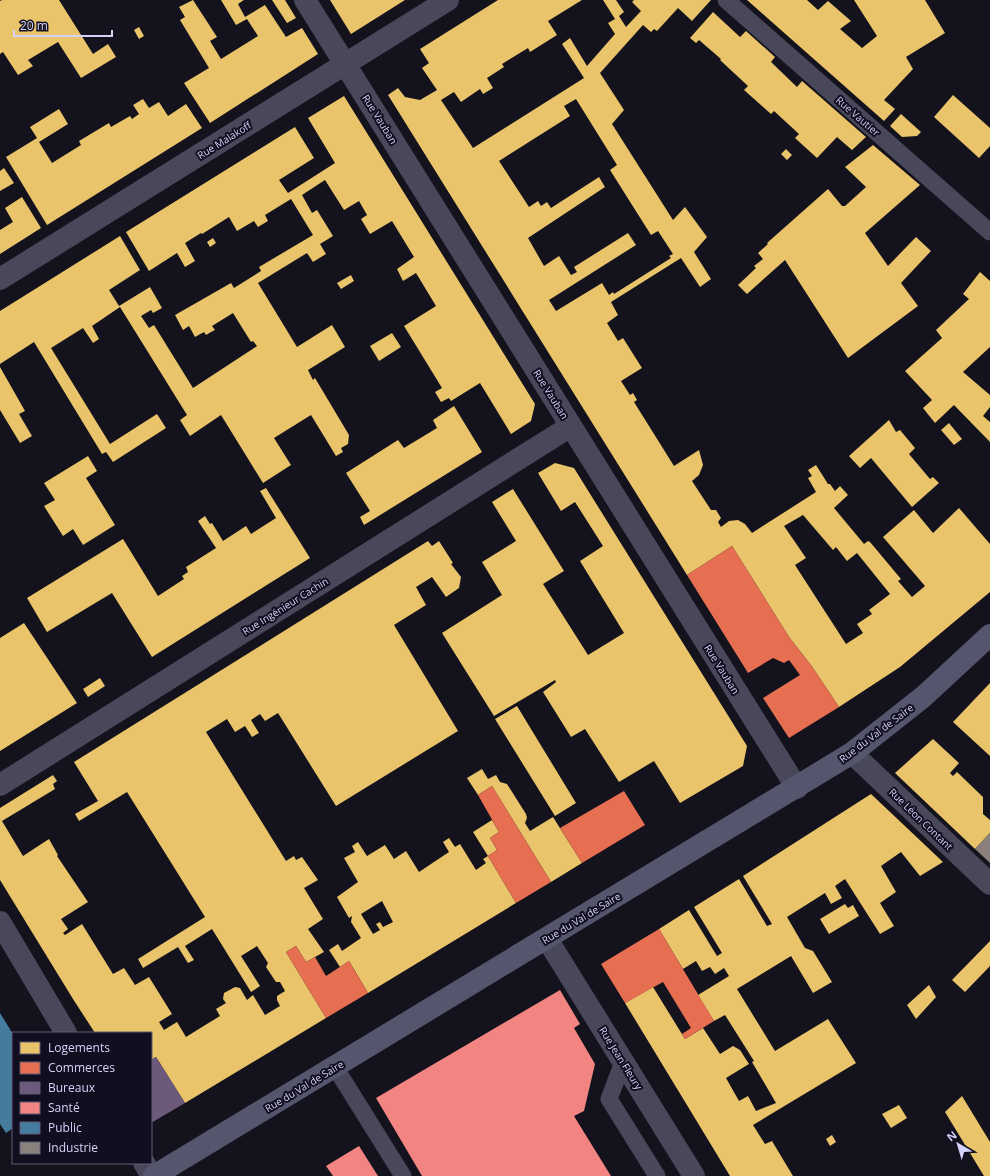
<svg xmlns="http://www.w3.org/2000/svg" width="990" height="1176" viewBox="0 0 990 1176" font-family="'Open Sans',sans-serif">
	<rect width="100%" height="100%" fill="#14121c"/>
	<path fill="#e9c46a" fill-rule="evenodd" d="M2,0H59L93,54L108,44L116,57L81,78L58,42L28,60L33,66L18,75L3,52L0,54V1Z
		M193,0L217,37L210,41L221,59L258,36L247,19L236,25L221,0H244L238,4L245,17L265,5L286,37L302,28L318,54L210,123L184,83L209,68L180,20L185,17L179,7Z
		M272,0H285L296,18L287,23Z
		M330,0H405L351,34Z
		M498,0H582L548,21L557,35L530,52L528,48L502,64L504,67L487,78L493,88L483,94L480,89L461,102L454,92L441,100L473,148L584,78L562,44L570,38L587,66L615,34L608,23L615,19L603,0H616L624,12L619,16L626,27L641,11L632,2L634,0H711L692,21L678,8L657,31L654,29L651,32L643,25L600,73L624,110L612,124L673,220L685,207L707,237L694,252L711,279L700,287L681,258L611,302L618,315L607,323L618,341L623,338L642,368L621,381L630,395L633,393L637,400L634,402L674,466L699,450L703,465L699,475L692,481L711,510H716L721,518L718,522L721,527L729,521L738,520L745,524L752,533L816,492L808,478L812,476L808,470L816,465L828,484H830L835,491L840,486L848,495L834,508L864,544L868,541L870,542L901,579L898,581L912,597L925,586L883,537L914,510L933,533L959,508L990,544V592L900,667L839,707L813,668L789,637L732,546L687,575L388,95L398,88L405,97L420,100L437,90L422,68L429,63L420,49ZM576,99L617,165L610,170L651,235L658,231L673,254L669,256L671,258L614,294L613,292L609,295L602,283L556,311L549,300L636,245L628,233L574,267L577,272L571,275L559,256L544,266L528,238L605,187L599,177L551,208L547,202L541,206L538,201L529,207L499,161L570,116L564,106ZM803,515L833,550L836,547L847,561L857,553L890,594L869,610L872,614L857,624L863,633L846,644L795,565L806,558L784,526Z
		M747,0H807L818,10L828,1L851,21L840,29L862,48L877,36L854,0H925L945,33L906,57L913,69L884,100L895,109L884,121Z
		M713,12L740,37L746,31L775,57L771,62L797,87L802,81L866,137L852,150L837,137L817,158L795,138L799,134L774,111L771,114L744,90L748,86L720,60L721,59L699,40L696,43L690,38Z
		M139,27L144,36L139,39L134,30Z
		M953,95L990,128V146L979,158L934,117Z
		M344,96L535,404L531,421L511,434L480,383L451,401L449,398L441,402L435,392L442,388L404,326L436,306L416,273L403,281L397,269L414,257L392,221L370,234L361,219L367,215L359,201L344,210L325,180L302,195L312,213L317,210L333,236L320,244L326,254L313,262L307,253L258,283L297,347L332,325L345,347L308,370L313,380L315,378L349,435L348,444L341,448L343,452L336,456L311,415L274,438L291,465L263,483L221,415L190,436L180,420L187,415L120,307L92,326L99,339L93,343L83,328L51,348L110,444L157,414L166,428L113,462L106,452L102,454L34,342L0,364V311L120,236L140,270L109,290L119,306L150,287L162,308L153,313L151,310L141,316L149,328L154,325L193,388L257,346L253,341L251,342L233,313L212,326L215,330L211,332L206,335L204,332L195,337L189,326L183,330L175,315L231,283L234,288L261,271L259,267L313,235L291,199L265,215L268,221L258,227L254,221L237,231L229,217L202,234L201,233L185,243L195,261L185,267L177,253L149,271L126,232L295,127L314,158L279,180L288,193L335,163L308,118Z
		M143,99L149,108L159,102L168,116L186,104L202,128L47,225L6,157L37,138L30,127L59,109L68,124L39,142L52,163L81,145L79,141L109,123L111,127L130,116L132,119L139,114L133,105Z
		M901,114L921,132L917,136L902,137L890,126Z
		M873,145L920,185L865,233L888,266L916,237L931,251L901,283L918,306L848,358L785,260L747,294L738,285L756,268L754,266L763,259L758,253L768,244L767,243L828,189L842,206H845L866,187L845,167Z
		M786,149L792,155L787,160L781,154Z
		M4,168L14,183L0,191V171Z
		M22,197L41,228L0,254V230L13,222L5,208Z
		M213,238L216,243L210,247L207,242Z
		M980,272L990,281V347L963,372L990,395V407L983,416L990,422V442L954,405L935,423L923,408L932,400L905,371L942,338L936,330L969,299L963,294Z
		M351,275L354,281L341,289L337,283Z
		M392,333L401,347L379,361L370,346Z
		M0,367L25,411L19,414L32,436L20,443L0,410Z
		M454,406L482,452L364,525L360,517L370,511L346,473L398,440L404,448L437,428L433,420Z
		M889,420L896,432L900,430L915,448L909,454L930,479L933,477L939,483L912,507L871,458L860,468L849,456Z
		M949,423L962,439L954,445L941,430Z
		M88,456L97,471L86,478L115,525L83,545L73,529L63,536L44,506L55,500L44,483Z
		M555,463L574,468L747,746L743,766L680,803L654,761L619,782L585,729L571,737L543,692L556,682L555,680L494,716L442,633L502,595L482,562L516,541L492,502L513,489L564,571L543,584L588,655L624,633L580,561L603,546L575,502L561,511L538,473Z
		M266,488L310,558L152,657L112,593L47,632L27,598L123,539L158,596L184,579L182,576L188,572L186,567L216,548L198,521L205,516L210,524L212,523L223,541L246,526L251,534L276,518L260,491Z
		M428,541L432,546L439,541L453,563L451,564L461,577L459,588L446,597L432,577L416,587L426,605L394,625L458,731L336,806L278,713L265,721L260,714L251,720L259,733L252,737L245,726L235,732L227,719L206,732L286,861L294,856L296,860L302,857L318,880L304,888L323,919L308,929L324,952L306,962L296,946L286,952L326,1018L185,1103L156,1057L151,1060V1033H95L73,999L0,880V808L53,775L57,781L53,784L55,789L2,821L23,856L49,839L58,855L57,856L88,902L61,919L68,929L63,933L65,935L82,924L113,974L124,968L135,985L149,977L172,1014L159,1022L164,1030L177,1022L186,1037L202,1027L220,1016L216,1009L226,1003L223,999L224,993L235,987L240,988L247,1000L253,995L265,1015L280,1006L277,1000V996L285,991L280,982H276L266,967L268,963L257,946L241,956L260,986L251,992L212,929L185,946L194,960L188,963L178,947L143,968L138,959L205,917L127,792L79,821L75,814L98,801L74,762Z
		M24,623L77,703L0,751V638Z
		M100,678L105,686L88,697L83,689Z
		M990,683V756L953,722Z
		M517,706L576,803L555,816L495,719Z
		M933,739L959,763L950,773L953,776L957,772L983,797V814L990,820V833L975,849L895,773Z
		M482,769L488,779L496,775L500,782L507,784L526,814L527,818L525,823L530,831L553,817L582,863L551,882L492,786L478,795L467,778Z
		M871,794L943,862L920,876L901,852L881,866L896,892L880,903L894,926L880,934L845,879L835,886L842,898L831,904L825,893L787,917L805,948L813,951L832,982L813,993L791,956L737,989L775,1051L828,1019L856,1063L753,1125L765,1144L772,1141L793,1176H730L625,1003L653,987L685,1039L703,1028L720,1054L733,1046L740,1050L749,1064L726,1078L739,1101L748,1096L756,1111L776,1103L752,1062L754,1061L725,1015L714,1021L698,995L729,976L724,968L715,974L710,967L702,971L696,961L683,969L659,929L689,910L717,956L722,953L694,907L739,879L767,926L772,924L743,876Z
		M492,820L499,832L490,838L497,850L488,856L473,832Z
		M449,838L455,847L460,844L476,870L486,863L483,859L488,856L516,903L368,993L349,961L340,967L329,950L338,944L342,951L361,938L351,922L352,916L349,918L337,897L358,882L344,858L355,852L352,846L358,842L367,856L385,845L394,859L406,851L419,872L449,852L443,842ZM382,901L393,922L383,927L380,922L376,924L380,930L373,934L361,914Z
		M845,904L848,908L853,905L859,916L829,934L820,919Z
		M990,941V966L965,992L952,980Z
		M929,985L936,997L916,1019L907,1005Z
		M962,1096L990,1142V1176H984L945,1112Z
		M899,1105L907,1118L891,1128L882,1114Z
		M832,1135L836,1142L830,1146L826,1139Z"/>
	<path fill="#e76f51" d="M732,546L789,637L813,668L839,707L789,738L763,698L800,675L789,660L784,663L773,658L748,673L687,575Z
		M492,786L551,882L516,903L488,856L497,850L490,838L499,832L478,795Z
		M624,791L645,825L582,863L560,828Z
		M659,929L714,1021L685,1039L682,1034L691,1028L663,982L625,1003L601,964Z
		M296,946L306,962L315,957L326,976L349,961L368,993L326,1018L286,952Z"/>
	<path fill="#6d597a" d="M156,1057L185,1103L151,1123V1060Z"/>
	<path fill="#f28482" d="M560,990L580,1024L574,1028L595,1064L584,1111L574,1116L611,1176H422L376,1098Z
		M359,1146L378,1176H333L326,1166Z"/>
	<path fill="#457b9d" d="M0,1013L13,1034V1128L6,1133L0,1124Z"/>
	<path fill="#8a817c" d="M990,833V863L975,849Z"/>
	<g fill="none" stroke-linecap="round" stroke-linejoin="round">
		<path stroke="#49485a" stroke-width="17" d="M726,0L990,232
			M623,1062L609,1099L657,1176
			M335,1067L403,1176"/>
		<path stroke="#49485a" stroke-width="22" d="M305,0L797,788
			M0,279L448,0
			M852,753L990,884
			M0,785L571,426
			M0,922L66,1033
			M547,939L694,1176
			M144,1163L152,1176"/>
		<path stroke="#55566e" stroke-width="22" d="M154,1176L852,753L923,697L990,635"/>
	</g>
	<g text-anchor="middle" dominant-baseline="central" stroke-width="4" stroke-linejoin="round" paint-order="stroke">
		<g font-size="10" fill="#d5d2fa" stroke="#110f1f">
			<text transform="translate(858 116) rotate(41)">Rue Vautier</text>
			<text transform="translate(380 119) rotate(58)">Rue Vauban</text>
			<text transform="translate(224 140) rotate(-32)">Rue Malakoff</text>
			<text transform="translate(551 394) rotate(58)">Rue Vauban</text>
			<text transform="translate(285 606) rotate(-32)">Rue Ingénieur Cachin</text>
			<text transform="translate(722 669) rotate(58)">Rue Vauban</text>
			<text transform="translate(876 733) rotate(-37)">Rue du Val de Saire</text>
			<text transform="translate(921 819) rotate(44)">Rue Léon Contant</text>
			<text transform="translate(581 918) rotate(-31)">Rue du Val de Saire</text>
			<text transform="translate(621 1058) rotate(58)">Rue Jean Fleury</text>
			<text transform="translate(304 1086) rotate(-31)">Rue du Val de Saire</text>
		</g>
	</g>
	<rect x="12" y="1032" width="140" height="132" fill="#110f1f" stroke="#5f5d77"/>
	<rect x="20" y="1042" width="20" height="12" fill="#e9c46a" stroke="#5f5d77"/>
	<text x="48" y="1052" font-size="12" fill="#d5d2fa">Logements</text>
	<rect x="20" y="1062" width="20" height="12" fill="#e76f51" stroke="#5f5d77"/>
	<text x="48" y="1072" font-size="12" fill="#d5d2fa">Commerces</text>
	<rect x="20" y="1082" width="20" height="12" fill="#6d597a" stroke="#5f5d77"/>
	<text x="48" y="1092" font-size="12" fill="#d5d2fa">Bureaux</text>
	<rect x="20" y="1102" width="20" height="12" fill="#f28482" stroke="#5f5d77"/>
	<text x="48" y="1112" font-size="12" fill="#d5d2fa">Santé</text>
	<rect x="20" y="1122" width="20" height="12" fill="#457b9d" stroke="#5f5d77"/>
	<text x="48" y="1132" font-size="12" fill="#d5d2fa">Public</text>
	<rect x="20" y="1142" width="20" height="12" fill="#8a817c" stroke="#5f5d77"/>
	<text x="48" y="1152" font-size="12" fill="#d5d2fa">Industrie</text>
	<g transform="translate(958 1144) rotate(322)" stroke="#110f1f" stroke-width="3" paint-order="stroke">
	<path d="M0-3L7 15L0 10L-7 15Z" fill="#d5d2fa"/>
	<text y="-6" font-size="11" font-weight="bold" text-anchor="middle" fill="#d5d2fa">N</text>
	</g>
	<path d="M14 30v6h98v-6" fill="none" stroke="#d5d2fa" stroke-width="2"/>
	<text x="20" y="30" font-size="12" fill="#d5d2fa" stroke="#110f1f" stroke-width="3" paint-order="stroke">20 m</text>
</svg>
